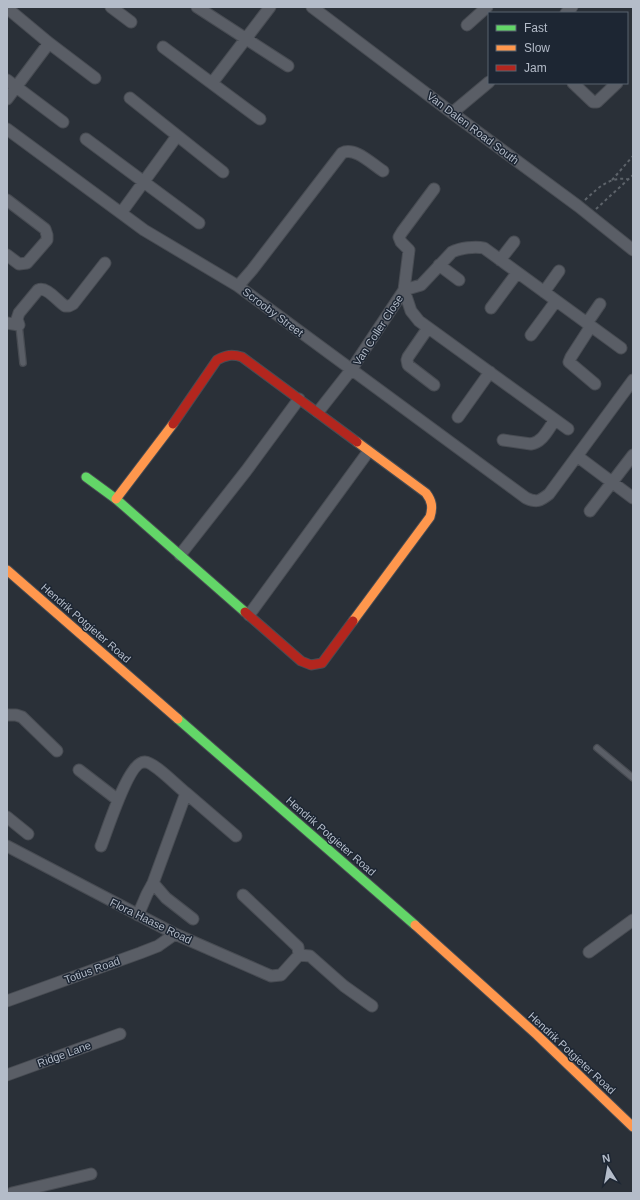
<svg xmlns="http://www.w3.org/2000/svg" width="640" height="1200" viewBox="0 0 640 1200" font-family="Helvetica,sans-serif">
	<rect width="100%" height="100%" fill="#2a3038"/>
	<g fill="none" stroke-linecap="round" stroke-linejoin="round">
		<defs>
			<path id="lane" d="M19,325L23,363
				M597,748L633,778"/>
			<path id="street" d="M111,7L131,22
				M197,7L288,66
				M312,7L452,113L578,206L633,250
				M7,8L49,43L95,78
				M566,13L572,7
				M467,25L487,7
				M163,47L260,119
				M7,80L63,122
				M212,83L270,7
				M573,83L593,102H597L617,83
				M130,98L223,172
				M7,99L49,43
				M452,113L489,82
				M7,129L144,230L238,286L526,498C537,503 540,501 549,494L633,380
				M86,139L199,223
				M434,189L402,232L399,237L401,242L409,250L404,290L411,311L419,321L568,429
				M7,200L45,229L47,235V240L27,263L19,264L7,255
				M121,213L177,136
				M500,260L514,242
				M439,265L459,280
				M238,286L252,270L342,153C354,146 372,164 383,171
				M404,290L421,285L452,252C460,248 475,246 484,248L621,348
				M544,292L559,271
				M491,308L517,273
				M7,323L19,325L17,319L19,313L38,290C47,286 57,301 65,306H69L73,304L105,263
				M587,323L600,304
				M591,326L571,357L569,362L595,384
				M428,328L408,357L407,360L408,365L434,385
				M531,335L556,301
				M318,412L351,370L404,290
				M458,417L490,372
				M503,440L531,444C543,442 548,429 555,420
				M577,456L633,498
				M590,511L633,455
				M180,555L246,471L299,399
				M249,615L368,452
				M7,715H16L22,717L57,751
				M79,770L118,800
				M186,793L236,836
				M7,817L28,834
				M7,846L175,934L271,976L281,975L299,955L310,956L344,986L372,1006
				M101,846C107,831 129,760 145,762C154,762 178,787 186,793L153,883L147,894L138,915
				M153,883L166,898L193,919
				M243,895L298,947L299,955
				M589,952L633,920
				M7,1001L140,953L158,946L175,934
				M7,1075L120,1034
				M12,1193L91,1174"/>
			<path id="fast" d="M86,477L116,499L245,612
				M178,719L415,925"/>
			<path id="slow" d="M116,499L173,424
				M7,570L178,719
				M353,621L430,517C433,507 432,501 426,493L357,442
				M415,925L537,1035L633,1127"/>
			<path id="jam" d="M173,424L217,360C226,355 232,354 242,357L357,442
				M245,612L301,661L311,665L322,663L353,621"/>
		</defs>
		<use href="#lane" stroke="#484c53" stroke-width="8"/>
		<use href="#street" stroke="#484c53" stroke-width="13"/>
		<use href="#fast" stroke="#484c53" stroke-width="11"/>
		<use href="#slow" stroke="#484c53" stroke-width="11"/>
		<use href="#jam" stroke="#484c53" stroke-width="11"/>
		<path stroke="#5d636a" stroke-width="2" stroke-dasharray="3 3" stroke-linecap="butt" d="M612,180L633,156
			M585,200C600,186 611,175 633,180
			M596,209L633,175"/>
		<use href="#lane" stroke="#5a5e66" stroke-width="5.5"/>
		<use href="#street" stroke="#5a5e66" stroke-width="11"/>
		<use href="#fast" stroke="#63d668" stroke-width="9"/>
		<use href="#slow" stroke="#ff974d" stroke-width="9"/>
		<use href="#jam" stroke="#b3261e" stroke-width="9"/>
	</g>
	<g text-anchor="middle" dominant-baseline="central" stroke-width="3" stroke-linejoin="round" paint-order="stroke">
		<g font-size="11" fill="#b4bcc9" stroke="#1d2633">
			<text transform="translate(473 128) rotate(37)">Van Dalen Road South</text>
			<text transform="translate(273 312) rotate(37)">Scrooby Street</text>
			<text transform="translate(378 330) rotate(-57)">Van Coller Close</text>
			<text transform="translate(86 623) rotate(41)">Hendrik Potgieter Road</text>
			<text transform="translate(331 836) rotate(41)">Hendrik Potgieter Road</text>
			<text transform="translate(151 921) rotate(26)">Flora Haase Road</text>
			<text transform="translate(92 970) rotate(-20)">Totius Road</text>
			<text transform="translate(572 1053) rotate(43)">Hendrik Potgieter Road</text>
			<text transform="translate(64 1054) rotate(-20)">Ridge Lane</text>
		</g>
	</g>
	<rect width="640" height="1200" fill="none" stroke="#b4bcc9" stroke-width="16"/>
	<rect x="488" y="12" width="140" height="72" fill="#1d2633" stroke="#59626f"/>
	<rect x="496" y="25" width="20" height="6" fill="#63d668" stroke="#59626f"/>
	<text x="524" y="32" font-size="12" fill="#b4bcc9">Fast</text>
	<rect x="496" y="45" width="20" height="6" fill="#ff974d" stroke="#59626f"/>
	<text x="524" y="52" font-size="12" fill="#b4bcc9">Slow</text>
	<rect x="496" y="65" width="20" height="6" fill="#b3261e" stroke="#59626f"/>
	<text x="524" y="72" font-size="12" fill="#b4bcc9">Jam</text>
	<g transform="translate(608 1168) rotate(349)" stroke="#1d2633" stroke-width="3" paint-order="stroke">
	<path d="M0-3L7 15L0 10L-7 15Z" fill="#b4bcc9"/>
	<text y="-6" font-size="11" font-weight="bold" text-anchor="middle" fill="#b4bcc9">N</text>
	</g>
</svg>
